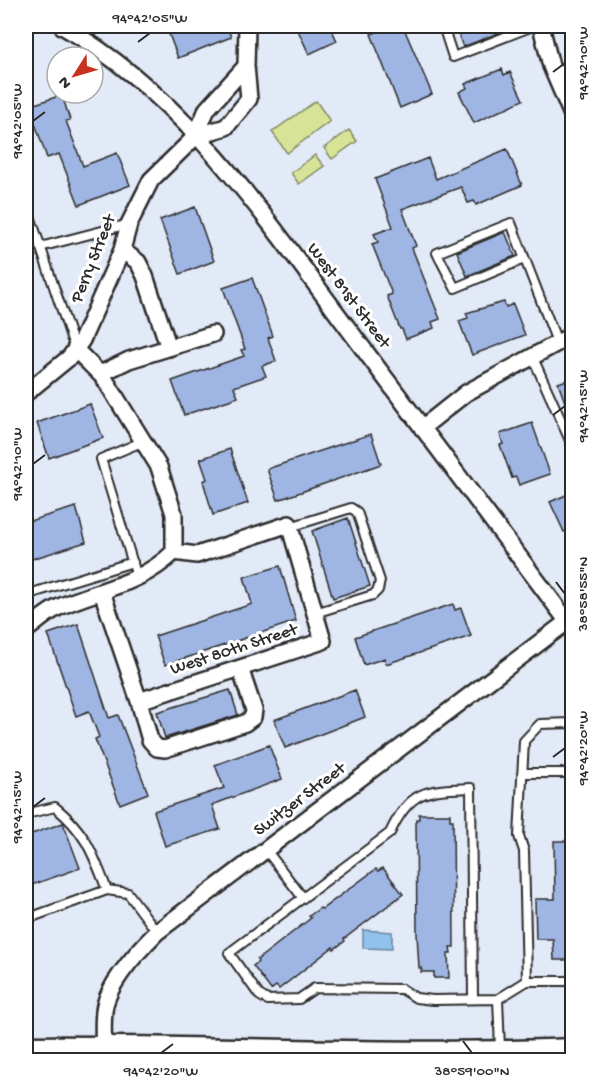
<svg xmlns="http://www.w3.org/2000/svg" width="598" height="1086" viewBox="0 0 598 1086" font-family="'Gochi Hand',sans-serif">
	<rect width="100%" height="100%" fill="#e2e9f7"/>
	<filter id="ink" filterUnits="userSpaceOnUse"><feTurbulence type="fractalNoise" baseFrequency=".0167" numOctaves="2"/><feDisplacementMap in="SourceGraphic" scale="12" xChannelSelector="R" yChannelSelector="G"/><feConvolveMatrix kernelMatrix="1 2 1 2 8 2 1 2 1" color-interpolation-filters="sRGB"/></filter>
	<g filter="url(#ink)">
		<path fill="#d7e497" stroke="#818861" stroke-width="1.5" d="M316,101L330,121L287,153L272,132Z
			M349,130L357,141L332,159L324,148Z
			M315,155L324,166L299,184L291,173Z"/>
		<path fill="#91c2ed" stroke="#68869f" stroke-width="1.5" d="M363,930L392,932V949L363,948Z"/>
		<path fill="#9fb5e3" stroke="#2b2b2b" stroke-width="1.5" d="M166,26H227L231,37L178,58Z
			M296,26H330L337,41L309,54Z
			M374,26H403L432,94L400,108L371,34L377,32Z
			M455,26H516L463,47Z
			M502,69L504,75L510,72L523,100L474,123L459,92L467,88L465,84Z
			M62,95L70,120L66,121L83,166L117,153L130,185L79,205L59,154L47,158L29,106Z
			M507,149L522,185L476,205L474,201L468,203L461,187L402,209L416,246L412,248L440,319L432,322L434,328L406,339L402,329H400L387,296L392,294L372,244L378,242L374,234L393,227L375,179L428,158L436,179Z
			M195,207L214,261L180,274L160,220Z
			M505,232L515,256L467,276L457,252Z
			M252,278L273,336L268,338L276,361L262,366L266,376L234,387L238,397L184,415L172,381L244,356L241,350L245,349L223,288Z
			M504,302L506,307L513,304L525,335L472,355L459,321L468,318L466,313Z
			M573,378V419H571L558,383Z
			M90,404L103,438L49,458L37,423Z
			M532,423L550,474L519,485L516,477L512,478L500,445L503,444L500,434Z
			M371,434L381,464L278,500L267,469Z
			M230,449L248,503L213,515L203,481L207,479L200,459Z
			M573,492V528L564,532L550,502Z
			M76,507L86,542L32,559L26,538V522Z
			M348,518L370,586L333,598L312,531Z
			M280,566L296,621L165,665L155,636L252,604L244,577Z
			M453,604L455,610L461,608L471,636L386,664L385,658L364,665L355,637Z
			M78,624L109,718L118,715L148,793L120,804L95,739L99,737L89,711L76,716L48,634Z
			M230,690L238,715L165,738L157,712Z
			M355,690L365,717L285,748L274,720Z
			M269,745L282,779L212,805L220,829L165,846L154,811L224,788L215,765Z
			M419,814H450V820H453L454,947H450L451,953H448L449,978H434V972H421L422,968H419L417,934L416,819H419Z
			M63,823L80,868L26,887V836Z
			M554,841H573V960H554L553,939H536L535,899H555Z
			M383,868L403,894L344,939L345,941L334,949L333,947L279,989L276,986L271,990L253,966L258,962L257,960L311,918L309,916L320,908L322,909L376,869L378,871Z"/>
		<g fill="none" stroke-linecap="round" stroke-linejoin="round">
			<defs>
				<path id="lane" d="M443,26L453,57L533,26
					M554,73L572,66
					M26,204L75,349
					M40,247L129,224
					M524,259L455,288L437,253L511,223L557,342
					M533,358L572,445
					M290,527L351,508L357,512L380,581L378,590L373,595L315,613
					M137,577L101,459L144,441
					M26,595L133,562
					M522,773H572
					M26,814L55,807C86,832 93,854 107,890
					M266,850L303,898
					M26,919L107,890L128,893L157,932
					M527,981L524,851L519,836L524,741L540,724L572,723
					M473,999L471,788C427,790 410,789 390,833L229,953L259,995L267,1000L299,999L315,988L402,989L416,998L433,1000L498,999L500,1049
					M498,999L527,981H572"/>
				<path id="street" d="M62,26C186,96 266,219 350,331C422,428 495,525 568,622
					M541,26L551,66L572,115
					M196,136L226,127L249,99L246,66L247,26
					M122,250L138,262L145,276L169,348
					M100,374L129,360L213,334
					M26,393L70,357L82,340L122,250L129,224L151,180L196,136L207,109L246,66
					M422,428L466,393L572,335
					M102,592L139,701L323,641L289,524L197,555L174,552
					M26,630C36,623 45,614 57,608C98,589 139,586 174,552V514L159,467L104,378L75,349
					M139,701L150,740L157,748L165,749L245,723L253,717L254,710L240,668
					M103,1047C104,1034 102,1018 105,1005C111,980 139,950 157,932L572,618"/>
				<path id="secondary" d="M26,1048C208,1046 390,1058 572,1050"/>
			</defs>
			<use href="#lane" stroke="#2b2b2b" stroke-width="12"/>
			<use href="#street" stroke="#2b2b2b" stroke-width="20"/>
			<use href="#secondary" stroke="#2b2b2b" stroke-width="27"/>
			<use href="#lane" stroke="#fff" stroke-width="8"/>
			<use href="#street" stroke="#fff" stroke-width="15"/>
			<use href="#secondary" stroke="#fff" stroke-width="22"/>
		</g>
	</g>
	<path fill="none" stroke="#2b2b2b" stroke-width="2" d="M138,42L150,33M553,72L565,63M33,121L45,112M553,415L565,406M33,464L45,455M556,582L565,594M553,757L565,748M33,807L45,798M463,1041L472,1053M161,1053L173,1044"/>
	<g text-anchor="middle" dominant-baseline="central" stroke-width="6" stroke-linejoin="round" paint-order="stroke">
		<g font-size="18" fill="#2b2b2b" stroke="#fff">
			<text transform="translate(94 259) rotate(-68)">Perry Street</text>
			<text transform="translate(348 296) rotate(53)">West 81st Street</text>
			<text transform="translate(234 650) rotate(-18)">West 80th Street</text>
			<text transform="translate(300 800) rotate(-37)">Switzer Street</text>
		</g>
	</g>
	<rect width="598" height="1086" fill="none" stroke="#fff" stroke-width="66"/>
	<g transform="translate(75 75) rotate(233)"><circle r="28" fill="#ffffff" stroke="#aaaaaa" stroke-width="1.5"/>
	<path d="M0-4.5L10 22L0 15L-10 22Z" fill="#c8321e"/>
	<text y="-9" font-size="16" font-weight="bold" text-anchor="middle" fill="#2b2b2b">N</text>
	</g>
	<rect x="33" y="33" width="532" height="1020" fill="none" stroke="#2b2b2b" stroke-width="2"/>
	<g font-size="15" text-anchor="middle" fill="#2b2b2b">
		<text x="150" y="22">94°42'05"W</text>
		<text transform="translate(582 63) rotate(-90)" y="5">94°42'10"W</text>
		<text transform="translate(16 121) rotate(-90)" y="5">94°42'05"W</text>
		<text transform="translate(582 406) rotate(-90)" y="5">94°42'15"W</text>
		<text transform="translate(16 464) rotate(-90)" y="5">94°42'10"W</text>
		<text transform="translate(582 594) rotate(-90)" y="5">38°58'55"N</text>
		<text transform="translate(582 748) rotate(-90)" y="5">94°42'20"W</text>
		<text transform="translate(16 807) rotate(-90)" y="5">94°42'15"W</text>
		<text x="161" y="1075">94°42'20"W</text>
		<text x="472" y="1075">38°59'00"N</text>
	</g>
</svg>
